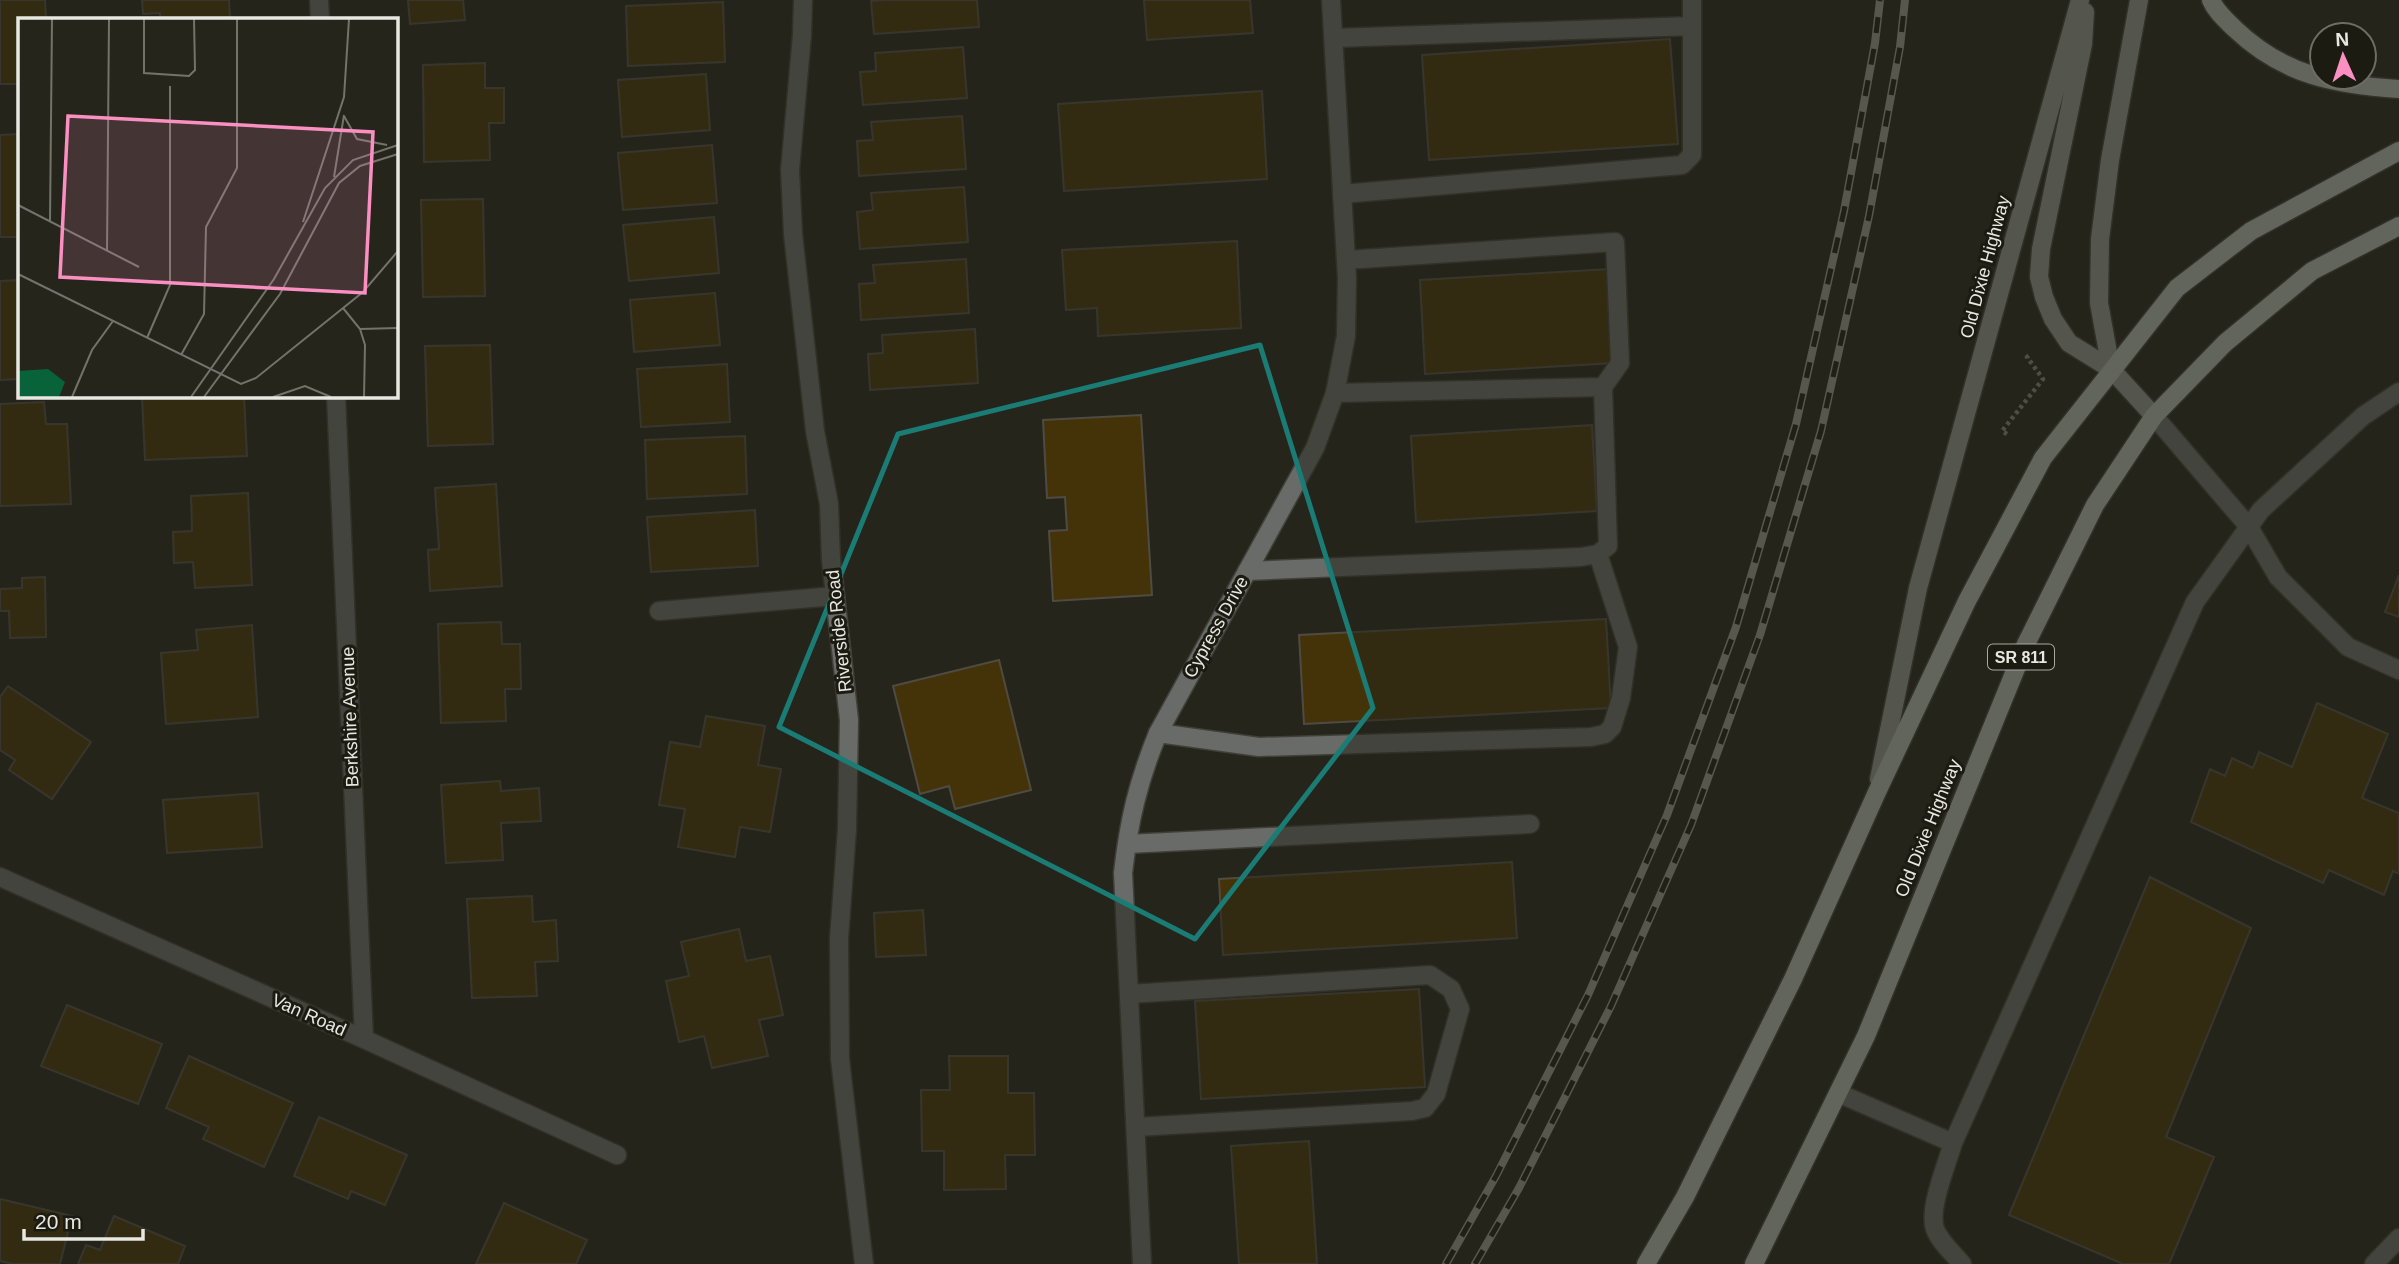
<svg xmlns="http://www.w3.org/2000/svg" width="2399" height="1264" viewBox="0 0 2399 1264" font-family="Arial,sans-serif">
	<rect width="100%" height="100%" fill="#25251c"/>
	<path fill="#443308" stroke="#504b42" stroke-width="2" d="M0,0H45L46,19H19V84H0Z
		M142,0H229L230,19H160V13L143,14Z
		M408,0H463L465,20L410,24Z
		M886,0H977L979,27L874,34L871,1Z
		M1144,0H1250L1253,33L1147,40Z
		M723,2L725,62L628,66L626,6Z
		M1670,39L1678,144L1429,160L1422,55Z
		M963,47L967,98L863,105L860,72L876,71L875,53Z
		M485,63V88H504V123H489L490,160L424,162L423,65Z
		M706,74L710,130L622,137L618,80Z
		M1262,91L1267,179L1064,191L1058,104Z
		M962,116L966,169L859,176L857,141L873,140L871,122Z
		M19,134V237H0V135Z
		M712,145L717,203L623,210L618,153Z
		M964,187L968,242L860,249L857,212L873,210L871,193Z
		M483,199L485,296L423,297L421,200Z
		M714,217L719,273L629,281L623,225Z
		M1237,241L1241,328L1098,336L1097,308L1066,310L1062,250Z
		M966,259L969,313L861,320L859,284L875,283L873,265Z
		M1610,269L1615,363L1425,374L1420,280Z
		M19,280V379L0,380V281Z
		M715,293L720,345L634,352L630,300Z
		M975,329L978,383L870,390L868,354L883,353L882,335Z
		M490,345L493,444L428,446L425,346Z
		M727,364L730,422L641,427L637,369Z
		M142,396H244L247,456L145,460Z
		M44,402L46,424H67L71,504L0,506V404Z
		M1141,415L1152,595L1053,601L1049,531L1067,530L1065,497L1047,498L1043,420Z
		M1592,425L1597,511L1416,522L1411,436Z
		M745,436L747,494L647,499L645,440Z
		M496,484L502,586L430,591L428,550L439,549L435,488Z
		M248,493L252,585L195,588L193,562L174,563L173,532L192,531L191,496Z
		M755,510L758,566L651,572L647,517Z
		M2399,575V617L2385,612Z
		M45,577L46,637L10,638L9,611H0V589L22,588V578Z
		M1606,619L1611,708L1304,724L1299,635Z
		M501,622L502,644H520L521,689H505L506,721L441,723L438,624Z
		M252,625L258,717L166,724L161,653L198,650L196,630Z
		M999,660L1031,790L955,809L949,786L920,794L893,686Z
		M8,686L91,742L52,799L9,770L15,760L0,750V697Z
		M2317,703L2388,734L2362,798L2399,813V874L2393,871L2384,895L2329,870L2323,883L2191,822L2210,769L2225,776L2232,758L2253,768L2259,752L2292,767Z
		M706,716L765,726L758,765L781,769L770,832L740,827L735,857L678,847L685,809L659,805L670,742L700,747Z
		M500,781L501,791L539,788L541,821L501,823L503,860L446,863L441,785Z
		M258,793L262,847L167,853L163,800Z
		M1512,862L1517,938L1223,955L1219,879Z
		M2150,877L2251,928L2166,1137L2214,1157L2169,1264H2123L2009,1215Z
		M532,896L533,922L556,920L558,961L535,962L537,996L472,998L467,899Z
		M923,910L926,955L876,957L874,913Z
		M739,929L746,961L770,956L783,1015L759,1020L768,1056L712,1068L704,1036L679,1042L666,981L689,976L681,942Z
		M1419,989L1425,1087L1201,1099L1195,1001Z
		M67,1005L162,1044L138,1104L41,1066Z
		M189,1056L293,1103L264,1167L203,1139L209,1127L166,1108Z
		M949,1056H1008V1093H1034L1035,1155H1005L1006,1189L944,1190V1151H922L921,1090H950Z
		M319,1117L407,1155L385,1205L351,1191L348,1199L294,1176Z
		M1309,1141L1317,1264H1239L1231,1146Z
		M0,1199L72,1216L60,1264H13L0,1261Z
		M504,1203L587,1240L576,1264H476Z
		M114,1216L185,1246L178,1264H78L86,1245L100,1250Z"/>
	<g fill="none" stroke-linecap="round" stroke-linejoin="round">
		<defs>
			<path id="lane" d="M1334,38L1692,26
				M1342,194L1682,165L1692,155V0
				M1335,393L1603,387
				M2154,416L2249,527L2278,577L2348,647L2399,670
				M1247,571L1581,557L1598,554L1608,546L1603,387L1620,363L1615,242L1346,260
				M659,611L835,596
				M1158,733L1259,747L1591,737L1605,734L1612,727L1621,698L1628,647L1598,554
				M1127,844L1530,824
				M1129,994L1430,975L1451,989L1460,1009L1436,1094L1425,1108L1412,1111L1136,1127
				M1838,1093L1953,1143
				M1962,1264C1953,1253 1940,1242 1935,1229C1928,1209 1947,1164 1953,1143L2195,602L2261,510L2363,416L2399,392"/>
			<path id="street" d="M319,0L320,19
				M803,0L802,35L790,170L793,234L815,431L829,504L831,560L849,720L847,829L839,939L840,1059L864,1264
				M336,396L364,1039
				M0,877L364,1039L617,1155
				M1142,1264L1123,873C1129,820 1138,782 1158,733L1315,448L1335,393L1346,336L1347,278L1331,0
				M2374,1264L2399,1238"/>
			<path id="secondary" d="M2139,0L2110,160L2100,239L2099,303L2111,369L2154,416
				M2085,12L2083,44L2041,249L2039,277L2044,297L2053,319L2069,343L2111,369
				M1879,779L1918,588L2080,0"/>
			<path id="primary" d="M2211,0C2216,12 2226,20 2235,29C2283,75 2335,85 2399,89
				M1646,1264L1685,1197L1793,979L1877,792L1967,601L2043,458L2177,288L2251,231L2399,151
				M1754,1264L1866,1036L2026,644L2095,505L2154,416L2225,343L2312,271L2399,226"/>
		</defs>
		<use href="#lane" stroke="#404038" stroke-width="21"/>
		<use href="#street" stroke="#404038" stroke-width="21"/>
		<use href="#secondary" stroke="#404038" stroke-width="21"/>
		<use href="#primary" stroke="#404038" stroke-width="21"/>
		<path stroke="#82827a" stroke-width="4.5" stroke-dasharray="3.5 3.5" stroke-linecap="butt" d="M2007,434L2002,431L2043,379L2027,357L2031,354"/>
		<use href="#lane" stroke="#686b67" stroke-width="18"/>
		<use href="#street" stroke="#686b67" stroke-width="18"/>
		<use href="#secondary" stroke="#8f938c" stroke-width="18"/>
		<use href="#primary" stroke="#adb3aa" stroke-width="18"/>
		<defs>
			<path id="rail" d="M1446,1264L1496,1176L1588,995L1667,815L1736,627L1796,424L1844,211L1875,43L1880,0
				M1475,1264L1519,1188L1611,1006L1691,825L1760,635L1821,431L1869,216L1900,47L1905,0"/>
		</defs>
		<use href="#rail" stroke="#94948c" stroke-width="8"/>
		<use href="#rail" stroke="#1b1b12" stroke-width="5" stroke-dasharray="16" stroke-linecap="butt"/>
	</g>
	<path d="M0 0H2399V1264H0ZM1260,345L1373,708L1195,939L779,727L898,434Z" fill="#25251c" fill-opacity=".55" fill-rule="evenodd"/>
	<path fill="none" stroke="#1a7c74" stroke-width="5" stroke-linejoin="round" d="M1260,345L1373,708L1195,939L779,727L898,434Z"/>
	<g text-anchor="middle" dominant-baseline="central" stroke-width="6" stroke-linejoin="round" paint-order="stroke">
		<rect fill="#1b1b12" stroke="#aaaaa4" stroke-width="2" x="1988" y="644.5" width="66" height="25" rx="5"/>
		<g font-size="16" font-weight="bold" fill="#e8e8e2">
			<text x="2021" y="657">SR 811</text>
		</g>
		<g font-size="18" fill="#e8e8e2" stroke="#1b1b12">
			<text transform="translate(1985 267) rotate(-75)">Old Dixie Highway</text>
			<text transform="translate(1216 627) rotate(-61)">Cypress Drive</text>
			<text transform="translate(839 631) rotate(-96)">Riverside Road</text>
			<text transform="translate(350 717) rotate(-92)">Berkshire Avenue</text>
			<text transform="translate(1928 828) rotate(-68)">Old Dixie Highway</text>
			<text transform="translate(309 1015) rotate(24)">Van Road</text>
		</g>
	</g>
	<g transform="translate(18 18)">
		<rect width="380" height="380" fill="#25251c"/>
		<path d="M30,351L47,364L41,379H0V353Z" fill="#08633a"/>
		<path fill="none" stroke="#73736b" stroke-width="2" d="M126,1V55L171,58L177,52L176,1M326,98L339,121L369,127M316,159L326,97M0,187L121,249M32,203L34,1M285,204L326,79L331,1M89,233L91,1M0,256L223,366L238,360L345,274L380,233M325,290L342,311L347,327L346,379M342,311L380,310M129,320L152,267V68M163,337L186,296L188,209L219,150V1M54,379L74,332L95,303M173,379L256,261L307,170L335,142L380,127M186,379L262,276L321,165L342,148L380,136M255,379L287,368L313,379"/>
		<path fill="#fc8fc2" fill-opacity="0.15" stroke="#fc8fc2" stroke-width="3.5" d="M50,98L355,114L347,275L42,259Z"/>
		<rect width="380" height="380" fill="none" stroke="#e8e8e2" stroke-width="3.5"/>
	</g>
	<g transform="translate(2343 56) rotate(357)"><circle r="33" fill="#1b1b12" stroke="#6d6d65" stroke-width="2"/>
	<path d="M0-5L12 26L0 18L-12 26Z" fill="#fc8fc2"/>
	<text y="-10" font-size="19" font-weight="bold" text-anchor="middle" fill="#e8e8e2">N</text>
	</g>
	<path d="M24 1229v10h119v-10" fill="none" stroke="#e8e8e2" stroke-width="3.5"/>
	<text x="35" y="1229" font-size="21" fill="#e8e8e2" stroke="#1b1b12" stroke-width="5" paint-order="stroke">20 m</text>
</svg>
